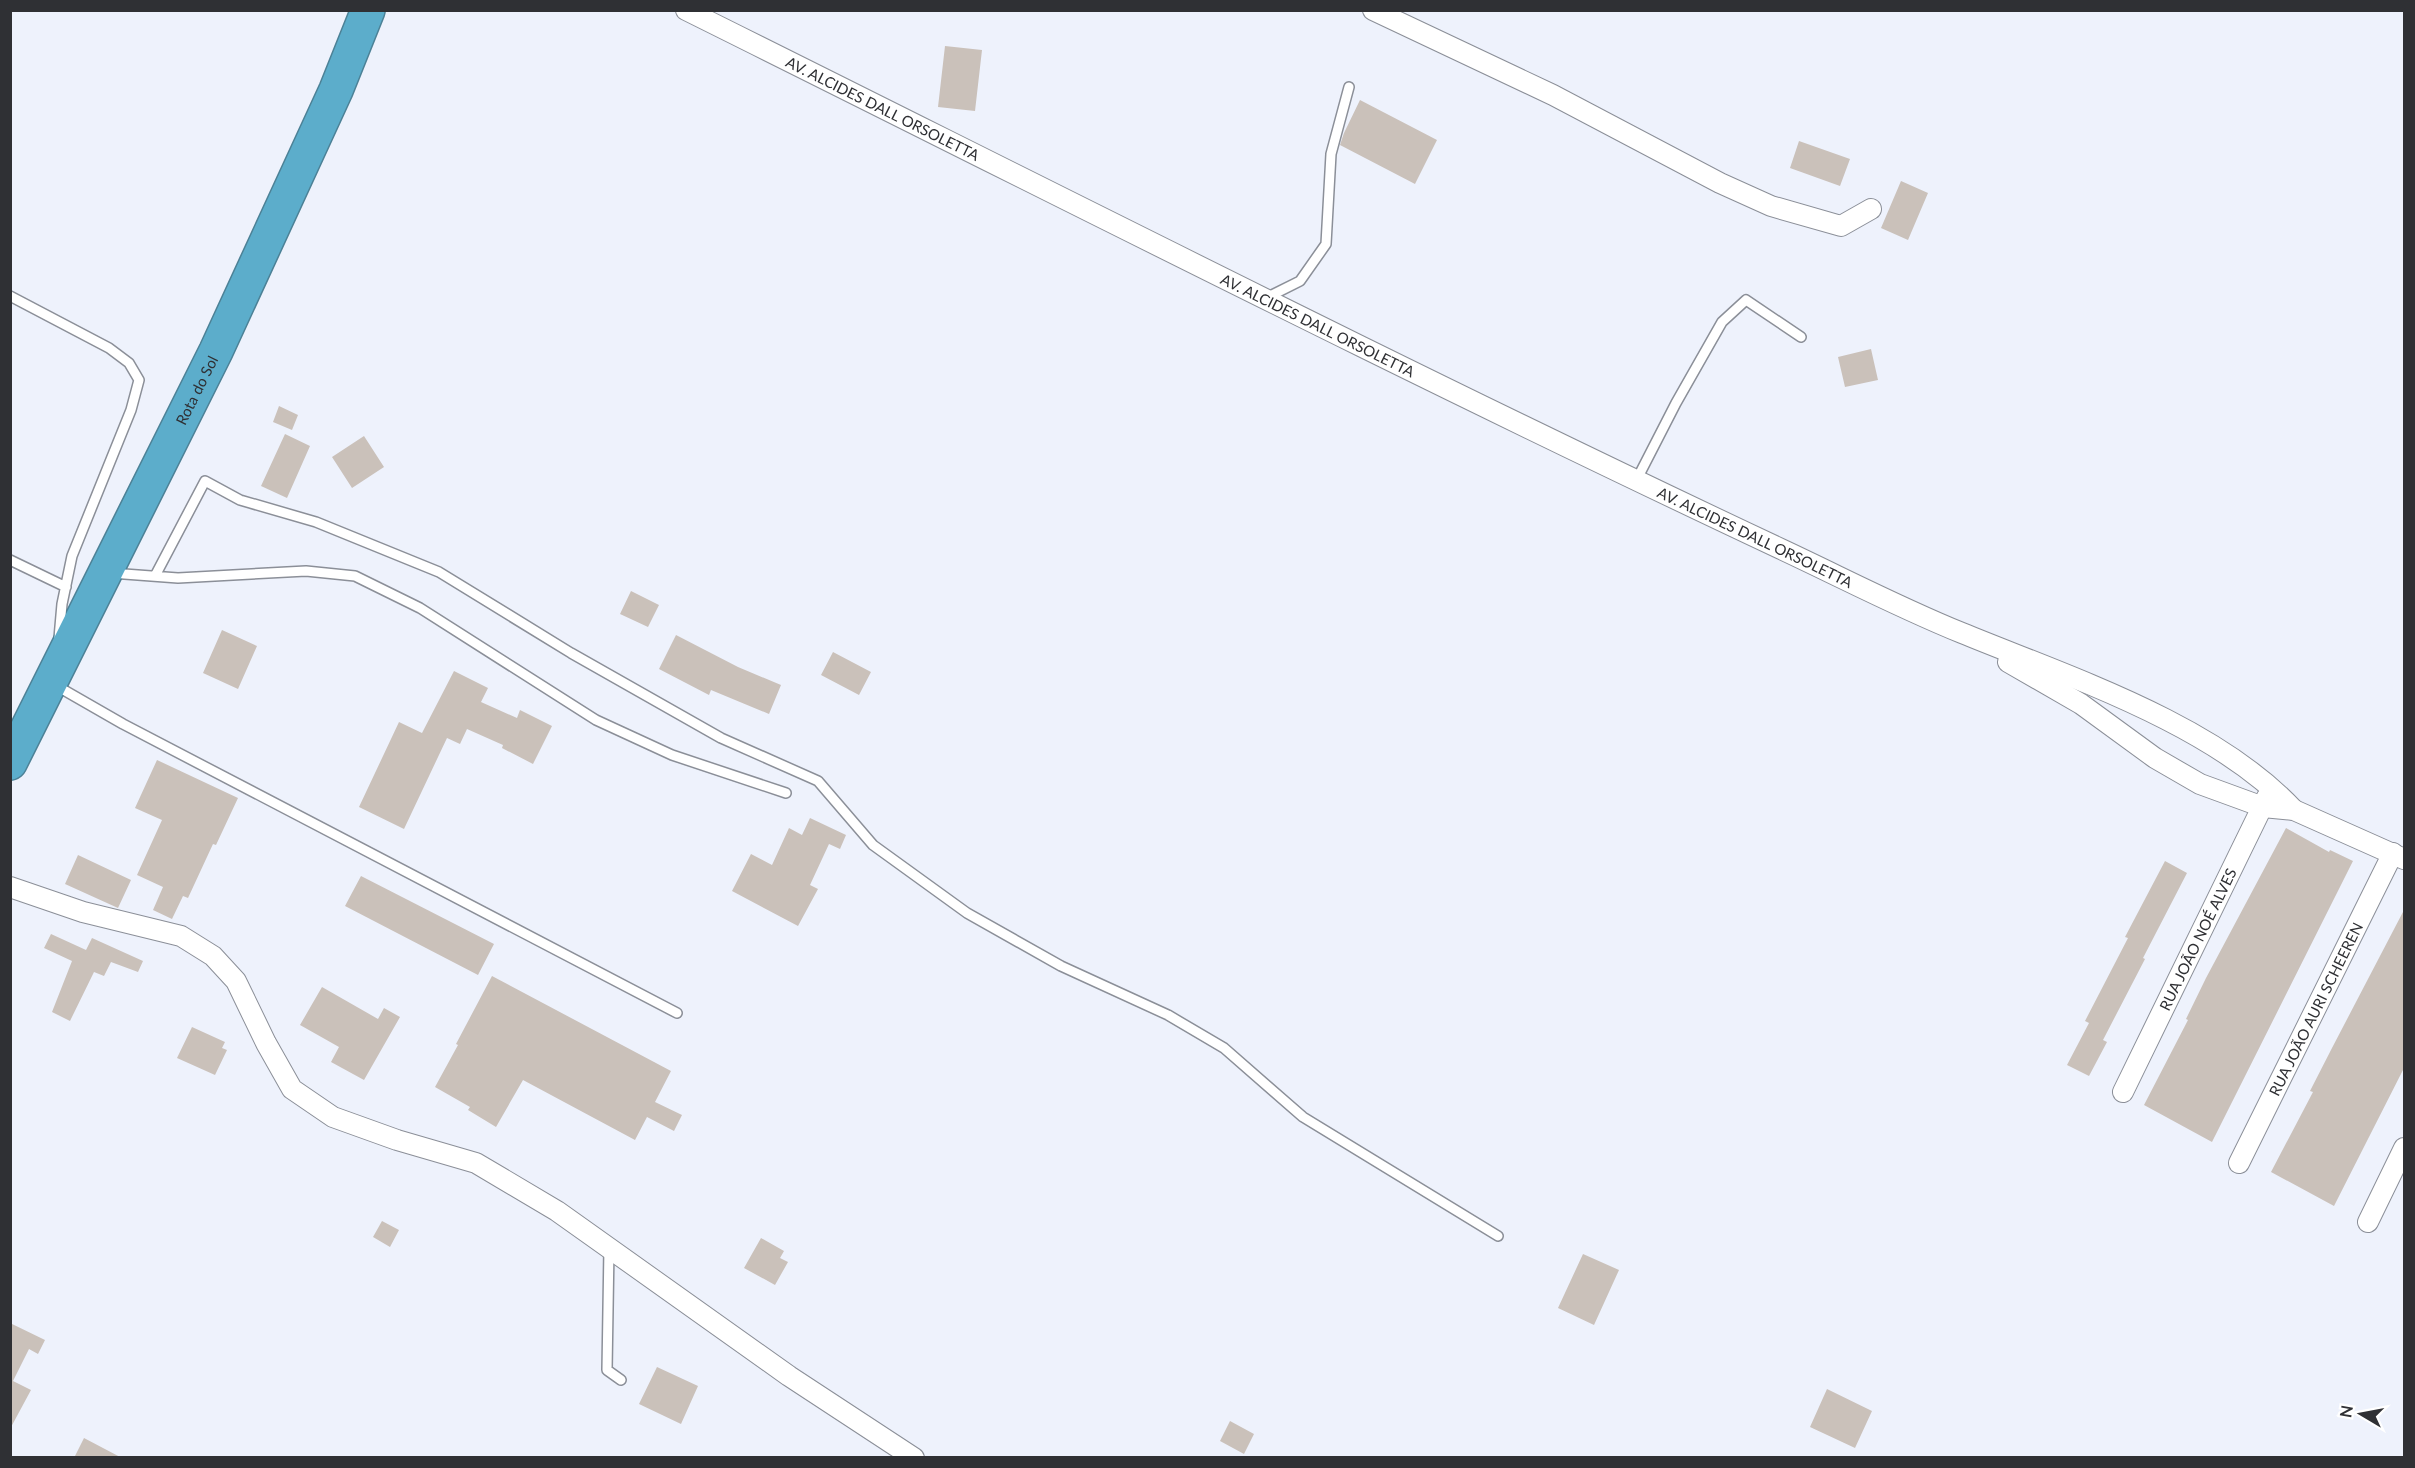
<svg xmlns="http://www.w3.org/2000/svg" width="2415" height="1468" viewBox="0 0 2415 1468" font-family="Lato,sans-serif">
	<rect width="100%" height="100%" fill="#eef2fc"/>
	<path fill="#cac1ba" d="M945,46L982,50L975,111L938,107Z
		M1360,100L1437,140L1415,184L1340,145L1344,133Z
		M1799,141L1850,159L1840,186L1790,168Z
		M1901,181L1928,193L1908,240L1881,228Z
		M1871,349L1878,380L1845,387L1838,357Z
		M279,406L298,415L292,430L273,422Z
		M285,434L310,446L287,498L261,486Z
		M364,436L384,467L352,488L332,457Z
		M631,591L659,605L648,627L620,614Z
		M222,630L257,646L238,689L203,673Z
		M676,635L738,667L781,685L769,714L711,690L709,695L659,669Z
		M833,652L871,672L859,695L821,675Z
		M454,671L488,688L481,702L517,718L520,710L552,726L533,764L502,748L503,745L467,729L460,744L447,738L404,829L359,807L399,722L422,733Z
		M157,760L238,798L216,845L213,844L188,898L183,896L172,919L153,910L163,887L137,875L162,820L135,808Z
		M810,818L846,835L840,849L829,844L810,885L818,889L798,926L732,891L751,854L772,865L789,828L802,835Z
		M2286,828L2329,852L2330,850L2353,861L2212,1142L2144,1105L2188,1020L2186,1019L2206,978Z
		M78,855L131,880L118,908L65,884Z
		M2165,861L2187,873L2143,958L2145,959L2103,1040L2107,1042L2089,1076L2067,1065L2089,1023L2085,1021L2128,938L2125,937Z
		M361,876L494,944L478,975L345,906Z
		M2404,910V1068L2334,1206L2271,1172L2313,1092L2310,1091L2332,1048Z
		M51,934L86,950L92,938L143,961L138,972L111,962L104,976L94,972L70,1021L52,1012L72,961L44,948Z
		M492,976L671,1071L655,1102L682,1115L674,1131L647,1117L635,1140L523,1080L496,1127L468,1110L470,1107L435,1087L458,1045L456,1044Z
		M322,987L378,1019L384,1008L400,1017L364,1080L331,1062L339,1047L300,1025Z
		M192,1027L225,1042L222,1048L227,1050L215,1075L177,1058Z
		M382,1221L399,1230L390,1247L373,1237Z
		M761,1238L784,1251L780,1258L788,1262L775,1285L744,1268Z
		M1583,1254L1619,1270L1594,1325L1558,1308Z
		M10,1323L45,1340L38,1354L29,1349L13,1381L31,1390L10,1429Z
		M657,1367L698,1386L681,1424L639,1404Z
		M1827,1389L1872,1411L1855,1448L1810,1427Z
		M1230,1421L1254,1434L1244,1454L1220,1441Z
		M84,1438L122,1458H74Z"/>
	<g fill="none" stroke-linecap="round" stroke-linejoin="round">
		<defs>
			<path id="lane" d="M10,296L109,348L129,363L139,380L131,410L72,556L62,604L59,638
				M1266,298L1300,281L1326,244L1331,154L1349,87
				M1636,481L1676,403L1722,322L1746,300L1801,337
				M10,560L66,587
				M111,573L178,578L306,571L355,576L420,608L596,720L672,755L786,793
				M155,576L205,481L240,500L316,522L439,572L571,653L721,738L818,781L873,845L967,913L1061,966L1168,1015L1224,1048L1303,1117L1498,1236
				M55,685L123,724L677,1013
				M609,1248L607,1370L621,1380"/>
			<g id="street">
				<path id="s1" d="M686,10C1050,191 1413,376 1781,549C1841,577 1900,608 1962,633C2069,677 2214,724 2294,810"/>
				<path d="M1373,10L1553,95L1720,183L1771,206L1841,226L1871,209"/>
				<path d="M2008,662L2081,704L2155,758L2200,784L2263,807L2294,810L2404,859"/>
				<path d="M10,887L83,912L181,936L213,956L236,981L266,1043L292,1089L333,1117L397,1140L476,1163L557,1211L789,1376L914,1458"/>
				<path id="s2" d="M2123,1092L2267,797"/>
				<path id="s3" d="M2239,1163L2393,853"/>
				<path d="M2368,1222L2404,1148"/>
			</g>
			<g id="highway">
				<path id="s4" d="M10,763L216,351L336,90L368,10"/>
			</g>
		</defs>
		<use href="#lane" stroke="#8b8f98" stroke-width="12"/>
		<use href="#street" stroke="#8b8f98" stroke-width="22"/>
		<use href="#highway" stroke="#4c8196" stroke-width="36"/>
		<use href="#lane" stroke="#fff" stroke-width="9"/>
		<use href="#street" stroke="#fff" stroke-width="20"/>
		<use href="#highway" stroke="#5cadcb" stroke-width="33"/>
	</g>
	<g text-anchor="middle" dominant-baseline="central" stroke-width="6" stroke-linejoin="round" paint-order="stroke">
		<g font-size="15" fill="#2f3034" stroke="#fff">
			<text stroke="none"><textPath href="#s1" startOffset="220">AV. ALCIDES DALL ORSOLETTA</textPath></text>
			<text stroke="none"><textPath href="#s1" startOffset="706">AV. ALCIDES DALL ORSOLETTA</textPath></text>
			<text stroke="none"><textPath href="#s4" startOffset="417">Rota do Sol</textPath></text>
			<text stroke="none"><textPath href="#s1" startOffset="1192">AV. ALCIDES DALL ORSOLETTA</textPath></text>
			<text stroke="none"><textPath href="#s2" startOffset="170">RUA JOÃO NOÉ ALVES</textPath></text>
			<text stroke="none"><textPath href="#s3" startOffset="172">RUA JOÃO AURI SCHEEREN</textPath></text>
		</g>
	</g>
	<rect width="2415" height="1468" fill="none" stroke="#2f3034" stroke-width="24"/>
	<g transform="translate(2361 1414) rotate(280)" stroke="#ffffff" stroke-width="4.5" paint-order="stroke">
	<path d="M0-4.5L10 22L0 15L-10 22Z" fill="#2f3034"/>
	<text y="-9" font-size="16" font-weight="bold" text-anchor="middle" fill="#2f3034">N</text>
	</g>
</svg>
